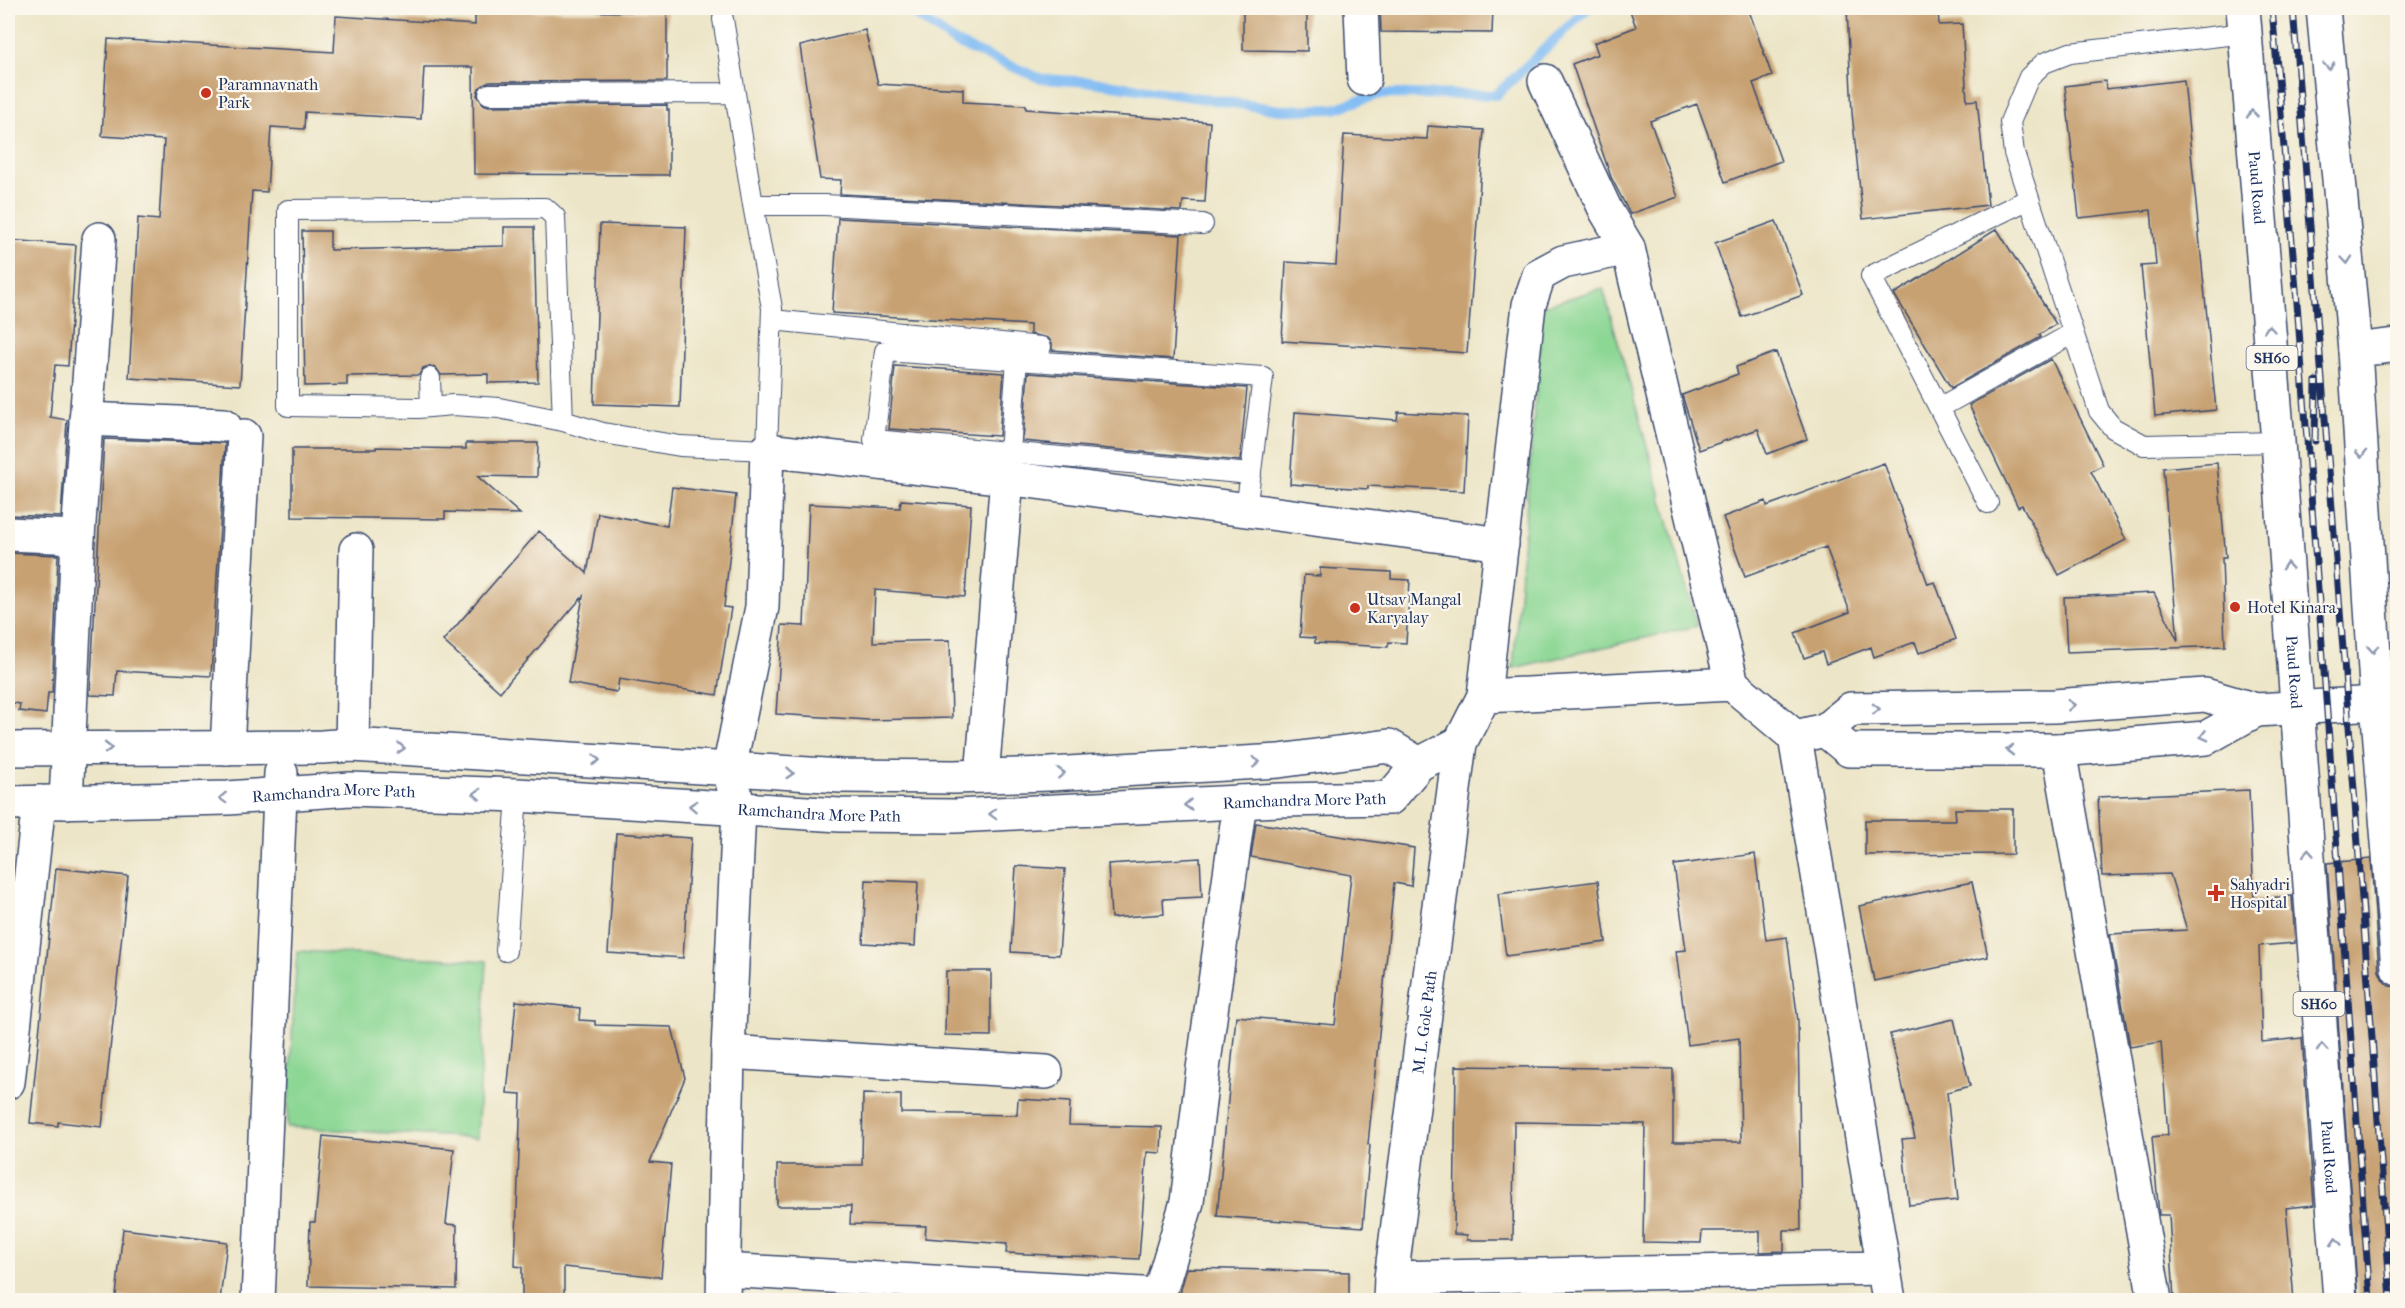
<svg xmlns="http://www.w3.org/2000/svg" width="2405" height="1308" viewBox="0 0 2405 1308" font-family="'IM FELL French Canon',serif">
	<rect width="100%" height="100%" fill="#fbf7ec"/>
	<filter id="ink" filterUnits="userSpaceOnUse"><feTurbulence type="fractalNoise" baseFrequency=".0167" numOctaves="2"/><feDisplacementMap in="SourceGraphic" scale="12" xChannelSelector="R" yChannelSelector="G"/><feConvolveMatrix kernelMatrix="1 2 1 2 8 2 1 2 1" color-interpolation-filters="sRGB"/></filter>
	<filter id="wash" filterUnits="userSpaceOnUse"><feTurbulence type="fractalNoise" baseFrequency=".008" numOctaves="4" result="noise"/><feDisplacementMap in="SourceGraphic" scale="24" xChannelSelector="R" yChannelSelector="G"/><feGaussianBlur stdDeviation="1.35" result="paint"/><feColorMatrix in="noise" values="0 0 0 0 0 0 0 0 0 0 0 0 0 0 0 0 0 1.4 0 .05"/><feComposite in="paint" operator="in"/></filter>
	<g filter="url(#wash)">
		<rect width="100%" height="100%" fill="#ece5c7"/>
		<path fill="#8cd794" stroke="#548379" stroke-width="1.5" d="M1603,288L1697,626L1513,668L1543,306Z
			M297,951L487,961L477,1138L287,1127Z"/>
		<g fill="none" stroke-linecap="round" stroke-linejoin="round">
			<path stroke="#83bdf4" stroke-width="10" d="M899,8H906L956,43L1042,79L1093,82L1280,110L1334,109L1379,94L1496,95L1588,8"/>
		</g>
		<g id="blocks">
			<path fill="#c7a172" d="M1243,8H1307V51L1243,50Z
				M1380,8H1493L1492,33L1381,32Z
				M1629,8H1748L1772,76L1753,83L1781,161L1725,182L1697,104L1650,121L1678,197L1630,214L1611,177L1572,64L1598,54L1594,43L1636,27Z
				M1847,8H1938L1939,25L1962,24L1967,101L1977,100L1988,205L1863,219L1852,113Z
				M475,11L667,12V81L489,82L479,88L477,95L483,104L489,106L667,105V110H669V175L474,174L473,67H424L421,119L305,112L304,129L271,127L267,192L252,191L240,385L129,378L138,218L159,220L164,140L102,136L108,39L334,52L336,16L475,25Z
				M865,30L878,84L963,89V102L1026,105V109L1210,122L1205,202L1183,201L1182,211L840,194L841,180L820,179L800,46Z
				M2184,80L2216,410L2155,416L2141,266L2156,265L2151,210L2079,218L2065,86L2105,81L2106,89Z
				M1428,126L1484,130L1467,353L1282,341L1286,262L1336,265L1344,135L1427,139Z
				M838,218L1181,235L1173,359L1052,350V343L1048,338L1030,334V325L832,313Z
				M1776,221L1803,295L1742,317L1715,243Z
				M600,224L686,227L680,407L594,404Z
				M504,227H534L538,382L488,383V374L441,375L436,368L430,366L423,368L419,375L347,376V385L305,386L302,231H330V250L504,246Z
				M1997,229L2056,324L2039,335L2041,337L1951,388L1894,294Z
				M8,240L76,245L68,366L55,365L50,417L67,420L61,517L8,515Z
				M1776,352L1807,439L1767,454L1758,429L1699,450L1682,395L1738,374L1736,367Z
				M2051,359L2103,465L2091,471L2126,540L2059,575L2022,505L2018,507L1969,405Z
				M895,366L1004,373L999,436L889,429Z
				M1028,373L1247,388L1240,461L1023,441Z
				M1295,412L1397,420L1398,412L1468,416L1464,491L1368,486V489L1290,484Z
				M104,439L225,443L211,676L117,671L115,696L90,695Z
				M466,443H538L537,477L477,476L520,514L445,512V519L292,517V449H376V447L466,449Z
				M1884,463L1928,584L1935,582L1956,639L1919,653L1915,642L1874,657L1871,647L1826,664L1822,652L1804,658L1795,633L1850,612L1826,547L1745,577L1723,517L1766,501L1767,506Z
				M2217,463L2226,558H2222L2225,646L2067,652L2064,597L2154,593L2178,641L2163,468Z
				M672,487L736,495L724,607L731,608L717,695L619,679L617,692L568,683L583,596L500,692L443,641L539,531L587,573L598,513L667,526Z
				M901,500L971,505L965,597L875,590L873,642L950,640L952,718L868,720L776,714L782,625L804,626L809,504L900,508Z
				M8,553L58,555L52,693H48L46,714L19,711L20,704L8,702Z
				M1320,568L1391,572V579L1410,580L1406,643L1389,642L1388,647L1315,643V638L1300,637L1304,575L1320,576Z
				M2249,790L2254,899L2292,896L2295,943L2259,946L2262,1042L2302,1038L2314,1205L2286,1208L2294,1300H2174L2169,1215H2159L2152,1137L2168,1135L2161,1042L2130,1047L2110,934L2187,930L2170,874L2102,876L2098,797Z
				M1955,809H2013V854L1865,855V820H1956Z
				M1256,823L1414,848L1411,886L1394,883L1368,1144L1370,1145L1363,1227L1217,1216L1236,1016L1335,1025L1351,875L1251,857Z
				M616,833L691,838L683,958L608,953Z
				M1755,854L1766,940L1787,937L1798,1021L1801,1230H1784V1251L1760,1252V1231H1702L1701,1243L1643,1242L1645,1124L1514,1122L1513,1240H1467V1235L1454,1234L1456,1066L1673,1069V1142H1741L1739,1038L1688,1045L1676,951L1686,950L1674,865Z
				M1200,858L1202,897L1163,899L1164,914L1111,918L1108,864Z
				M2371,859L2379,971L2383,980L2389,986L2397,987V1300H2358L2327,863Z
				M1016,866L1065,869L1059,955L1011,952Z
				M56,868L128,876L102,1127L58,1122V1126L30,1123Z
				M866,880L918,882L915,946L863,943Z
				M1598,881L1606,942L1506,956L1498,894Z
				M1972,882L1988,957L1874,981L1859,906Z
				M946,971H991V1036L945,1035Z
				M516,1001L580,1008L579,1020L595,1021V1025L672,1027L685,1078L650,1162L671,1164L661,1277L564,1267V1300H522V1267L515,1266L521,1094L507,1093Z
				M1954,1019L1970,1086L1947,1092L1958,1200L1909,1205L1902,1139L1915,1138L1890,1034Z
				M863,1094L901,1095V1113L1017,1115L1018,1099L1070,1102L1069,1125L1162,1127L1161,1153L1147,1152L1139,1259L1006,1253L1007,1244L925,1238L926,1226L850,1224L851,1206H777V1165H862Z
				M323,1136L454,1149L446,1224L457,1225L456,1289L308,1286L310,1222H315Z
				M123,1229L227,1242L220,1300H155L116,1296Z
				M1187,1268L1349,1272V1300H1180L1181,1289Z"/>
		</g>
	</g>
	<g filter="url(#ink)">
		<use href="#blocks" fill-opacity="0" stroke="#3a4a6e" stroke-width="1.5"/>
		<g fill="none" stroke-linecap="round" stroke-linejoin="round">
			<defs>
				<path id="lane" d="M2246,33L2070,53L2044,63L2029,77L2010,122L2014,153L2099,411L2113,428L2144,445L2278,442
					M489,94L735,93
					M753,205H824L1203,224
					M772,320L1041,347
					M430,378L431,407
					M1939,408L2073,333
					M563,421L555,217L545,208L288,210V406L418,408L453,405L499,408L563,421L603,433L680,446L767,450L772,308L753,205L723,19
					M1010,451L1017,360
					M1988,503L1871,276L2029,199
					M1246,510L1263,377L885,351L874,440L1251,474
					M506,951L517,795"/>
				<g id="street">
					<path d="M1361,8L1364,79"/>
					<path d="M1545,81L1606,211L1628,248L1732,684"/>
					<path d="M2355,350L2398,345"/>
					<path d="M86,419L224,425"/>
					<path d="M8,534L78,537"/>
					<path d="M1484,696L1529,305L1539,275L1563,262L1628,248"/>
					<path d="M1795,737L1889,1300"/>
					<path d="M352,745L356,550"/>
					<path d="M227,748L244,436"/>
					<path d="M2059,750L2155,1300"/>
					<path d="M982,776L1007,478"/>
					<path d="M66,802L78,537L99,239"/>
					<path d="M728,1052L1046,1072"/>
					<path d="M8,1082L39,802"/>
					<path d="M723,1270L1159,1295V1300"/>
					<path d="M1391,1278L1883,1268"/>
					<path d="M1159,1295L1187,1202L1203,1069L1240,802"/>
					<path d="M723,1300L728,1052L739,809L729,769L762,607L767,450L1007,478L1502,544"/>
					<path id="s1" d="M1390,1300L1391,1278L1460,743"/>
				</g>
				<g id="secondary">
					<path d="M1825,730L1849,750H2059L2206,738L2256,710"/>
					<path d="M8,749L322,747L352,745L841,776L954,777L1050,774L1279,761L1389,746L1419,764"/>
					<path id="s2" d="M8,803L228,798L350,789L517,795L840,815L955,816L1280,800L1390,798L1419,764L1460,743L1484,696L1732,684L1795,737L1825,730L1851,709L2054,706L2205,695L2256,710L2377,703"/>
					<path d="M258,1300L281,773"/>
				</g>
				<g id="primary">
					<path id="s3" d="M2243,8L2278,442L2340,1300"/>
					<path d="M2323,8L2355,350L2377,703L2398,969"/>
				</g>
			</defs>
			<use href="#lane" stroke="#3a4a6e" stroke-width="22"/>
			<use href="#street" stroke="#3a4a6e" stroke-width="36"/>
			<use href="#secondary" stroke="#3a4a6e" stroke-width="36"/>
			<use href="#primary" stroke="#3a4a6e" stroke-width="36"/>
			<use href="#lane" stroke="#fff" stroke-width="20"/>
			<use href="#street" stroke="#fff" stroke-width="33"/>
			<use href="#secondary" stroke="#fff" stroke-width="33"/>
			<use href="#primary" stroke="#fff" stroke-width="33"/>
			<defs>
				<path id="rail" d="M2272,8L2296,289L2370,1300
					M2293,8L2355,803L2391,1300
					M2315,441L2316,381"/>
			</defs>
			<use href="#rail" stroke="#1b2f5e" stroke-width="7"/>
			<use href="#rail" stroke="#fbf7ec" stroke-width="4.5" stroke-dasharray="14" stroke-linecap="butt"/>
		</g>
		<defs><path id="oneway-chevron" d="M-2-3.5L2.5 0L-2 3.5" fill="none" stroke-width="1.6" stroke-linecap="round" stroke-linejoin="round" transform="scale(1.5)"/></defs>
		<g stroke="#8d97ae">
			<use href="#oneway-chevron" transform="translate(2329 66) rotate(85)"/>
			<use href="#oneway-chevron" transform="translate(2252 114) rotate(-95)"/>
			<use href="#oneway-chevron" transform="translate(2347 260) rotate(85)"/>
			<use href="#oneway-chevron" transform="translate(2269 329) rotate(-95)"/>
			<use href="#oneway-chevron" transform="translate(2361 454) rotate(86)"/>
			<use href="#oneway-chevron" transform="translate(2287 566) rotate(-94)"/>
			<use href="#oneway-chevron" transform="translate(2373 649) rotate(86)"/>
			<use href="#oneway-chevron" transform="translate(2071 705) rotate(-3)"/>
			<use href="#oneway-chevron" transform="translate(1876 709) rotate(-1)"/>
			<use href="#oneway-chevron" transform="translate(2204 736) rotate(165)"/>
			<use href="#oneway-chevron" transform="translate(108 748)"/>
			<use href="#oneway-chevron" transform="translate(401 748) rotate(4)"/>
			<use href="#oneway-chevron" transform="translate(2010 750) rotate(180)"/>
			<use href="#oneway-chevron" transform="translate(596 760) rotate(4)"/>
			<use href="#oneway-chevron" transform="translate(1256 762) rotate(-3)"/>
			<use href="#oneway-chevron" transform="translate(790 773) rotate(4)"/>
			<use href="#oneway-chevron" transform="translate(1061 773) rotate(-3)"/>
			<use href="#oneway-chevron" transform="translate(477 794) rotate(-178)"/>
			<use href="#oneway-chevron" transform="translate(223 798) rotate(178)"/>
			<use href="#oneway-chevron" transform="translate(1188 805) rotate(177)"/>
			<use href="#oneway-chevron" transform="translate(693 806) rotate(-177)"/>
			<use href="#oneway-chevron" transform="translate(993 814) rotate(178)"/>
			<use href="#oneway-chevron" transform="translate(2308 853) rotate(-94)"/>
			<use href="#oneway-chevron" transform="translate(2322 1048) rotate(-94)"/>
			<use href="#oneway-chevron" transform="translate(2336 1242) rotate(-94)"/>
		</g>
	</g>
	<g fill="#c8321e" stroke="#fbf7ec" stroke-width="2">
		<circle cx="206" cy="93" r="6"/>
		<circle cx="2235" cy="607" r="6"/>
		<circle cx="1355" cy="608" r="6"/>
		<path d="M2213 884h6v6h6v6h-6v6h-6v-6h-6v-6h6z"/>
	</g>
	<g text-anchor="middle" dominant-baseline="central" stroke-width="4.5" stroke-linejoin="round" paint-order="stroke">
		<g fill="#fbf7ec" stroke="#5e6b89" stroke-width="1.5">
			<rect x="2246.5" y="346" width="51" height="24" rx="4.5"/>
			<rect x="2293.5" y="992" width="51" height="24" rx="4.5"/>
		</g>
		<g font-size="15" font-weight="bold" fill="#1b2f5e">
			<text x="2272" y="358">SH60</text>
			<text x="2319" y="1004">SH60</text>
		</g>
		<g font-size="16" fill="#1b2f5e" stroke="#fbf7ec" text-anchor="start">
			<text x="218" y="84">Paramnavnath<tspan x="218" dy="18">Park</tspan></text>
			<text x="1367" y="599">Utsav Mangal<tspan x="1367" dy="18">Karyalay</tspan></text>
			<text x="2247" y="607">Hotel Kinara</text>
			<text x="2230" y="884">Sahyadri<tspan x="2230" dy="18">Hospital</tspan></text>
		</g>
		<g font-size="16" fill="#1b2f5e" stroke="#fbf7ec">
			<text stroke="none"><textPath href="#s3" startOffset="180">Paud Road</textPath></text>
			<text stroke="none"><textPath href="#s3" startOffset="666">Paud Road</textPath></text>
			<text stroke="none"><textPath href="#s2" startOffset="326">Ramchandra More Path</textPath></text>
			<text stroke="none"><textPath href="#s2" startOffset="1298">Ramchandra More Path</textPath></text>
			<text stroke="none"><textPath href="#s2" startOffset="812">Ramchandra More Path</textPath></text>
			<text stroke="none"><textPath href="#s1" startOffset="280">M. L. Gole Path</textPath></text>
			<text stroke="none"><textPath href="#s3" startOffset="1152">Paud Road</textPath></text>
		</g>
	</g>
	<rect width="2405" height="1308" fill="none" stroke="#fbf7ec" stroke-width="30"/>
</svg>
